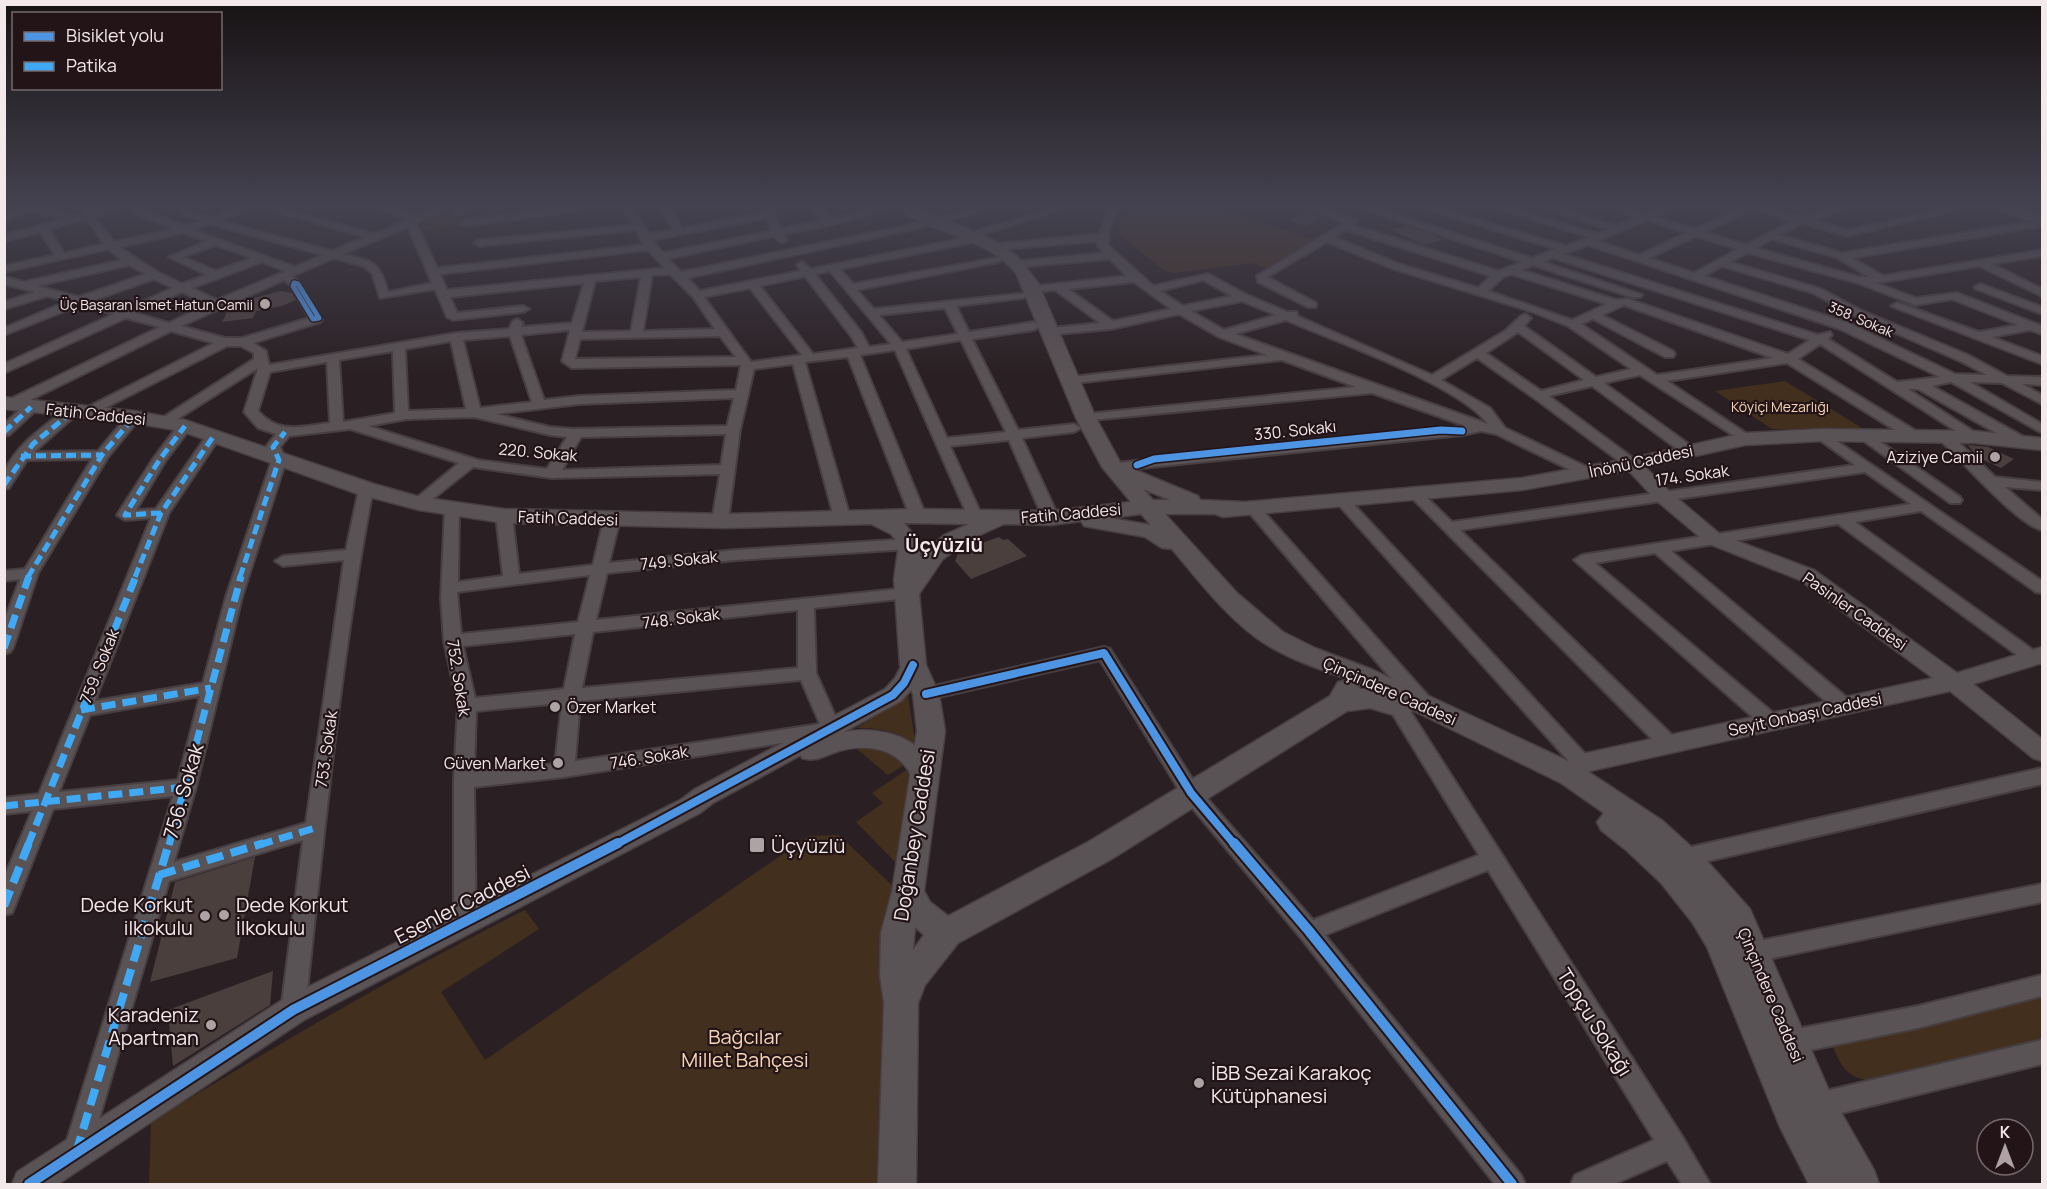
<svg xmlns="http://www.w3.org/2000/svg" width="2047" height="1189" viewBox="0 0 2047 1189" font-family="Manrope,sans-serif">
	<rect width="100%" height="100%" fill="#2a2023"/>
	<path fill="#422f1d" d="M1125,208H1215L1317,240L1273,270L1252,263L1174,273L1165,271L1122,237L1118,229Z
		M446,209L457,222L441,228L423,231L415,222Z
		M1785,381L1862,428L1772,429L1715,391Z
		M908,696L916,747C899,730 879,728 856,728Z
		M865,748L888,751L906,764L888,775L857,749Z
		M908,769L912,777L900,867L856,822L883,803L872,793Z
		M839,835L898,891L886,979L877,1184H149L151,1122C274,1047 396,974 525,910L539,929L441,992L485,1060L809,836Z
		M2042,994V1040L1958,1061L1868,1080C1846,1078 1840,1063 1832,1045Z"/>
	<path fill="#4b3f3e" d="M1307,212L1324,217L1306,226L1289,220Z
		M1406,226L1433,235L1443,240L1424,245L1391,230Z
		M280,291L292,293L296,300L282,306L256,311L253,318L222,322L229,308L241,306L244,301Z
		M1968,445L1988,447L2014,459L2001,468L1977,457Z
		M999,537L1003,540L1008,539L1027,556L971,579L955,561L959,551Z
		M255,857L237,958L150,982L175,882Z
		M273,971L270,1005L173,1066L168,1010Z"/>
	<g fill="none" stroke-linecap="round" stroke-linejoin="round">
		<defs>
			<path id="minor" d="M19,208H41L77,216L84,214L83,208H93V212L107,208H124L95,217L114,242L173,229L144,218L128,208H140L184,226L200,221L167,208H182L210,218L238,208H253L220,221L332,251L365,237L264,208H280L374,234L410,219L373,208H391L419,215L434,208H448L416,223L437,268L644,245L636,230L479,246L474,243L479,240L633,225L623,208H633L649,234L673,230L660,208H670L682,228L765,212L764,208H774L780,229L822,220L810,208H821L832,218L877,208H896L831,225L783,234L787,240L782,243L773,236L668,259L681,272L929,221L974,208H991L933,225L687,278L700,291L801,271L797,265L802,262L811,269L965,238L969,239V243L840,269L853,284L1001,257V261L997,262L857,290L874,309L1027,293L1029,295L1023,298L956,306L969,332L1034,322L1040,326L1034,330L972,339L1018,430L1074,424L1081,428L1074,432L1022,438L1059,518L1051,523L1043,518L1009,440L950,446L982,516L979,519H969L895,350L860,355L926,516L918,521L910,516L848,357L805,362L850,517L842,522L834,517L793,364L754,369L740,430L728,521L720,526L712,521L720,474L552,478L473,467L424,506L419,507L412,503L414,500L459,463L350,429L289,436L280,447L286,460L242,597L196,787L174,862L306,823L344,560L283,566L275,561L283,556L346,550L359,489L366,485L371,486L373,489C340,661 324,836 305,1010L301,1018L293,1021L285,1018L281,1010L303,840L169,881L90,1150L86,1159L77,1163L68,1159L64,1150L173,796L53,809L15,906L12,913L4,915V878L32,811L4,814V798L39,794L151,518L125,520L117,515L153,459L180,423L185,422L192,426L166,460L136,510L156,509L208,434L213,433L220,437L169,513L95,701L203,683L226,597L272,460L266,447L276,434L258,428L244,412L258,368L168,425H158L156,422L254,359V353L241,346H227L89,416L84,417L78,413L34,452L98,451L129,414H139L141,417L108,457L38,573L13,648L10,652L4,654V622L20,579L4,581V571L25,569L92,459L27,460L9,488L4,489C4,484 3,476 5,471C16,445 44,426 67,409L72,408L78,412L214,343L171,331L16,407H6L4,404L6,401L160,327L126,318L4,373V364L114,314L80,305L4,335V328L68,301L47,296L4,309V302L35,292L4,284V277L24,282L122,260L108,249L4,272V266L55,255L40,232L4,241V235L68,218L30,212L4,222V215ZM767,218L771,231L663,253L652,240ZM87,219L104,244L64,253L49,229ZM210,224L323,255L295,267L193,230ZM408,227L432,283L388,292C379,260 373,262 343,254ZM183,233L207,241L169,257L207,275L182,284L159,273L119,247ZM216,245L252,258L216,271L183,257ZM648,250L665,268L447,290L440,274ZM334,258L363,266L372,273L380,298L435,289L447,317L453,320L523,312L529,309L523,306L457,313L450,297L584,283L572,323L521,327L523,323L517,319L513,321L509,329L456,333L269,365L266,351L253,343L320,322L322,320L300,283L292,276ZM262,262L286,271L217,300L192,288ZM129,265L146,274L79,297L37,286ZM830,271L891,344L869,347L861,332L815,274ZM670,274L693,297L715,329L643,331L652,275ZM805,276L851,336L858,348L813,354L760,286ZM641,277L631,331L582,332L595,281ZM154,279L173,288L124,310L91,301ZM284,280L290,285L309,318L242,338H225L181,326ZM750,288L802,355L751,362L704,297ZM182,292L208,304L169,323L135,313ZM945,308L958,334L902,342L879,315ZM570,330L562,361L572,368L741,365L736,390L579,396L544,400L521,335ZM510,336L532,402L480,408L463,340ZM720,336L736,357L575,359L580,339ZM961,340L1006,432L947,438L906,349ZM451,341L466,409L408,411L405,349ZM393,351L395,413L343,422L339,360ZM327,362L330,423C301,426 280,435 258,411L270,372ZM734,398L727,426L572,429L550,427L496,414L579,404ZM474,417L550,435L567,437L547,469L478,460L368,426L407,419ZM726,434L721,465L562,470L581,437ZM200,696L178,780L59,792L90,715Z
				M461,208H478L457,215L452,212Z
				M555,208H583L578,211L464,226L459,223L464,220Z
				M1053,208H1069L973,237L964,235Z
				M1109,208H1119L1109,229L1108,245L1153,286L1208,274L1247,295L1287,312H1297V316L1432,375L1505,331L1521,316L1525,314L1531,318L1524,326L1596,377L1631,369L1568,326L1530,311L1391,268L1327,242L1267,277L1316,303V307H1308L1258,282L1257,276L1344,223L1308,208H1322L1356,220L1357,222L1353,225L1498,271L1522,262L1360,208H1375L1532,258L1556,249L1422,208H1438L1566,246L1589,237L1494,208H1510L1598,234L1608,229L1543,208H1559L1617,226L1637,217L1613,208H1628L1646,214L1659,208H1673L1656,217L1695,229L1742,208H1769L1801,217L1835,208H1852L1812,220L1847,230L1948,208H1967L1847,236L1802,223L1780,235L1842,253L2042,220V226L1852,258L1883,276L2042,250V256L1992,264L2042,289V296L1979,266L1876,283L1916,298L1957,293L2042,326V334L2030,330L1992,337L2042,356V364L1891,306L1897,303L1901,304L1979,332L2018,325L1952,299L1915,305L1858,283L1748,253L1730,262L1821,289L1860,310L1968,355L2007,376L2042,377V385L2022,384L2042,395V404L2002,383L1970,382L2042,424V433L1951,382L1932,386L2024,437L2026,440L2024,443H2014L1918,389H1908L1982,437L1975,441L1970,440L1820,344L1798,359L1921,434L1923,437L1921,440H1911L1787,363L1667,381L1750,436L1752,439L1745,443L1640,375L1604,383L1694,448L1696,451L1694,454H1684L1592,386L1549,396L1637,461L1639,464L1632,468L1627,467L1534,398L1477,358L1441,380L1490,408L1505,428L1593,470L1595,473L1593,476H1583L1496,434L1481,431L1462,435L1112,471L1107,470L1105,467L1107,464L1466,426L1372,393L1081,421L1079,418L1081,415L1086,414L1356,387L1282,360L1066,384L1065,381L1071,377L1267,355L1219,337L1179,314L1111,329L1047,335L1045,332L1051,328L1100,323L1055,290L1032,292L1026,289L1028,287L1127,276L1110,259L1018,267L1013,264L1018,261L1104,253L1098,246V241L994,250L989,247L994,244L1099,234ZM1754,209L1792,221L1746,245L1705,232ZM1647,220L1686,233L1639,255L1598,241ZM1346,230L1491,276L1478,288L1399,264L1334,237ZM1696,236L1738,249L1694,273L1649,258ZM1772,239L1838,258L1869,277H1859L1756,248ZM1588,245L1840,329L1940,377L1897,382L1828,339L1832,335L1830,332L1818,335L1563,254ZM1553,258L1810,340L1788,354L1628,299L1616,300L1521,270L1533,265L1632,297H1640L1642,295L1543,262ZM1722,266L1813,293L1852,314L1960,361L1987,375L1955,374L1848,323L1704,276ZM1511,274L1607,304L1572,320L1488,291L1503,277ZM1203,280L1232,296L1183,306L1160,291ZM1134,282L1171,309L1113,321L1068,289ZM1242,301L1276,315L1224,330L1191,311ZM1624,305L1773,358L1657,375L1581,324L1593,319L1665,357H1673L1675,354L1673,351L1602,315ZM1286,320C1335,341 1459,385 1488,424L1235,334ZM1518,332L1584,380L1541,391L1486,353Z
				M1980,284L2042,307V314L1976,289L1974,287Z
				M31,403L38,407L36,410L9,435L4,436V424L26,404Z
				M1822,431L2042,581V593L2036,592L1921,511L1855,522L2040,655L2042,658L2040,663H2028L1838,524L1671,551L1851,701L1853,706L1851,711L1844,713L1837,711L1655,553L1595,563L1778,717L1780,722L1778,727L1771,729L1764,727L1574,560L1582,555L1911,504L1865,472L1460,530L1676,739L1679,744L1676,749L1669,751L1662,749L1409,495L1411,492H1421L1452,522L1855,465L1817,438L1815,435L1817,432Z
				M1866,432L1960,497L1962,500L1960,503H1950L1861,439L1859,436Z
				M1945,433L1950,434L1995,477L2042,482V490L2005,487L2042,519V530C2019,526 1960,459 1940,440L1938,437Z
				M1342,496L1347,497L1589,758L1592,763L1589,768L1582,770L1575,768L1337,503L1335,500Z
				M1251,502L1256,503L1431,699L1433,704L1431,709L1424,711L1417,709L1246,509L1244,506Z
				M452,504L459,508L458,582L503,576L496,516L504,511L512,516L519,574L593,565L604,519L612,514L620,519L609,563L736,550L910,539L918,544L910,549L736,560L607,573L596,620L908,588L914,589L916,593L914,597L908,598L814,608L816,673L841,729L839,734L564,777L474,787L476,921L473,928L465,931L457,928L454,921V781L458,705L444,641L441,598L445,508ZM590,575L578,622L461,634L457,592ZM798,610V668L582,688L593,632ZM575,634L564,689L475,698L463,646ZM801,680L820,724L575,761L580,701ZM562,703L555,764L474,772L476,711Z
				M1104,647L1110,649L1198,788L1313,920L1479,855L1387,705L1389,700L1396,698L1403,700L1682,1136L1710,1184H1682L1667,1161L1614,1184H1571L1575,1175L1654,1140L1488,870L1325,935L1521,1175L1525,1184H1495L1301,938L1184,798L1100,660L926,700L920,699L917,694L920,689L926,688Z
				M2042,768V784L1682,867L1675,864L1671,858L1675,852L1682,849Z
				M2042,884V902L1754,962L1746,959L1743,952L1746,945L1754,942Z
				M2042,975V996L1918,1028L1791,1054L1782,1050L1779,1042L1782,1034L1791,1030L1918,1006Z
				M2042,1040V1064L1817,1119L1808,1115L1804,1106L1808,1097L1817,1093Z"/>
			<path id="tertiary" d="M1632,459L1638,460L1671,493L1721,535L1814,570L1957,673L2042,647V663L1973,684L2042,739V761L2033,758L1950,691L1590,771C1581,781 1576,786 1562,782L1558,775C1564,765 1571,757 1582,754L1933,678L1800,580L1707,543L1657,501L1626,468L1623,464L1626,460Z
				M913,657L921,659L924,665L912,689L901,701L844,732C871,727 908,732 925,756C931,763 934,773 938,781L934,788L925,791L916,788C913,781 911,773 906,767C890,745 857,744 833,753C822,757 815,762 802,758L801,755L713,803L700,813L304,1020L58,1184H12L17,1172L282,1000L682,799L695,789L885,689L895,678L905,659Z"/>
			<path id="secondary" d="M900,208H918L995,241L1018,257L1038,283L1096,418L1121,464L1198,496L1200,500L1245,502L1522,478L1632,458L1745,433L1822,429L1975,431L2042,438V450L1975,443L1822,441L1745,445L1632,470L1522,490L1223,517L1215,514H1165L1237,593L1283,632L1315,648L1371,669L1581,767L1663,821L1707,861L1750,909L1830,1093L1874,1170L1879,1184H1809L1780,1127L1707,947L1692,922L1661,883L1626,850L1601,830L1597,822L1604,813L1561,783L1412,710L1409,714L1400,717L1370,708L1347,711L1110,860L958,943L925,985L918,1003L916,1184H878L884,1003L880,975L881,933L892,892L917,731L913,694L900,665L894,579L899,544L891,534L871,524L726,528L504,523L419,510L358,494L181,431L134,423L4,409V397L134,411L185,420L374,484L420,497L504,509L726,514L918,509L1051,511L1131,502L1102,467L1076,418L1016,273C997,251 973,242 946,232C931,226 911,220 900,208ZM1143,489L1170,500H1153ZM1141,514L1151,525L1110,518ZM1081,521L1084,526L1145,537L1162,548L1172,549C1199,581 1231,623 1267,645C1293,661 1323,670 1352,681L1347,680L1338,682L1330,696L1088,842L948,916L930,902L924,891L945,731L939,694L926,665L919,594L943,559L971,539L1004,524L1051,525ZM904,523L969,524L944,535L920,557L921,544ZM1357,683L1369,689H1360ZM915,927L924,935L913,950Z
				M1998,208H2019L2042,216V225L2000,211Z"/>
		</defs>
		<use href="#minor" stroke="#473e41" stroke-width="4"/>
		<use href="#tertiary" stroke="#473e41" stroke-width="3"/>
		<use href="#secondary" stroke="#473e41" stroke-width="3"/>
		<use href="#minor" fill="#5a5355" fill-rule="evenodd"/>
		<use href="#tertiary" fill="#5a5355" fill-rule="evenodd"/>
		<use href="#secondary" fill="#5a5355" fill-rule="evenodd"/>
		<path stroke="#3fa9f5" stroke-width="5" stroke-dasharray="10 5" stroke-linecap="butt" d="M4,432L31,407
			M21,456L102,455
			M4,485L33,444L72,412
			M161,513L125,515L160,459L185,426
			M28,577L102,455L134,417
			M135,577L161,513L213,437
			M240,577L279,460L273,447L285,432"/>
		<path stroke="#3fa9f5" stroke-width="7" stroke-dasharray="14 7" stroke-linecap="butt" d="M4,648L29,576
			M81,710L211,688
			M4,806L186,787
			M28,845L136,576
			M169,845L241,576
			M259,845L315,828"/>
		<path stroke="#3fa9f5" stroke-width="8" stroke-dasharray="17 8" stroke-linecap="butt" d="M159,875L264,843
			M4,906L29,843
			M76,1153L169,843"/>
		<defs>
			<path id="cycleway-far3" d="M294,283L298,284L319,318L313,319L293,286Z"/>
			<path id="cycleway-far2" d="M1137,465L1154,459L1441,430L1462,431"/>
			<path id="cycleway-far1" d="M926,694L1104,653L1191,793L1235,845
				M615,845L893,695L904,683L913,665"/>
			<path id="cycleway" d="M1234,843L1309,931L1512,1184
				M29,1184L293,1010L618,843"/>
		</defs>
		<use href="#cycleway-far3" stroke="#231418" stroke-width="8"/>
		<use href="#cycleway-far2" stroke="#231418" stroke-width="10"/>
		<use href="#cycleway-far1" stroke="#231418" stroke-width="12"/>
		<use href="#cycleway" stroke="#231418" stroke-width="14"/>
		<use href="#cycleway-far3" stroke="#4d94e3" stroke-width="5"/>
		<use href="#cycleway-far2" stroke="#4d94e3" stroke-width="7"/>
		<use href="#cycleway-far1" stroke="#4d94e3" stroke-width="8"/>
		<use href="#cycleway" stroke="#4d94e3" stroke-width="10"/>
	</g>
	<linearGradient id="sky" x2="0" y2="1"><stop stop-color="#171213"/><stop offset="0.55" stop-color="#444250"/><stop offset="1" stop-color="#444250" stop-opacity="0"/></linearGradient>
	<rect width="2047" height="375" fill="url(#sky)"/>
	<g fill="#ada2a4" stroke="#231418" stroke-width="2">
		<circle cx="265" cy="304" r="6"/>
		<circle cx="1995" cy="457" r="6"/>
		<circle cx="555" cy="707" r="6"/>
		<circle cx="558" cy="763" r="6"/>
		<rect x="749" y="837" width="16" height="16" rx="3"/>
		<circle cx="224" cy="915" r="6"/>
		<circle cx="205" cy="916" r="6"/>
		<circle cx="211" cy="1025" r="6"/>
		<circle cx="1199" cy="1083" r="6"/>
	</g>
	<g text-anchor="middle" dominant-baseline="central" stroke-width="4.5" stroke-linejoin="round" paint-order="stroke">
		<g font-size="14" fill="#f3e8ea" stroke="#231418" text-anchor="end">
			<text x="253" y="304">Üç Başaran İsmet Hatun Camii</text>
		</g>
		<g font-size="14" fill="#f3e8ea" stroke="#231418">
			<text transform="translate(1861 319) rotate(23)">358. Sokak</text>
		</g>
		<g font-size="14" fill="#f8d6b5" stroke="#231418">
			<text x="1780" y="406">Köyiçi Mezarlığı</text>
		</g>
		<g font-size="16" fill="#f3e8ea" stroke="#231418">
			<text transform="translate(96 414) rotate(6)">Fatih Caddesi</text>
			<text transform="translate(1295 430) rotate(-6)">330. Sokakı</text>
			<text transform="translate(538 452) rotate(5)">220. Sokak</text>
			<text transform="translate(1641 461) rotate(-12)">İnönü Caddesi</text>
			<text transform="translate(1692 475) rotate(-8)">174. Sokak</text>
			<text transform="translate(1071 513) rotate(-5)">Fatih Caddesi</text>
			<text transform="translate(568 518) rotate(2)">Fatih Caddesi</text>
			<text transform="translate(679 560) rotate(-6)">749. Sokak</text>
			<text transform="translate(1855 611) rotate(35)">Pasinler Caddesi</text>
			<text transform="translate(681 618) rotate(-7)">748. Sokak</text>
			<text transform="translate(99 666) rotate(-68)">759. Sokak</text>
			<text transform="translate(459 678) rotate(81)">752. Sokak</text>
			<text transform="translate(1390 691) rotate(24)">Çinçindere Caddesi</text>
			<text transform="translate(1805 714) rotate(-12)">Seyit Onbaşı Caddesi</text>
			<text transform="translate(326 749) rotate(-82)">753. Sokak</text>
			<text transform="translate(649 757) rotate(-9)">746. Sokak</text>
			<text transform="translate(1771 995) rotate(67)">Çinçindere Caddesi</text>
		</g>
		<g font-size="16" fill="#f3e8ea" stroke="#231418" text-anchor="end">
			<text x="1983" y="457">Aziziye Camii</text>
			<text x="567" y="707" text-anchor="start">Özer Market</text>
			<text x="546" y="763">Güven Market</text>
		</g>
		<g font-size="20" font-weight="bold" fill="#f3e8ea" stroke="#231418">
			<text x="944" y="544">Üçyüzlü</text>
		</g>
		<g font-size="20" fill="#f3e8ea" stroke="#231418">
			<text transform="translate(183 791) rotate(-74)">756. Sokak</text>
			<text transform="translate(914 835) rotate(-81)">Doğanbey Caddesi</text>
			<text transform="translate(462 904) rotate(-27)">Esenler Caddesi</text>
			<text transform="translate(1595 1022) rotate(58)">Topçu Sokağı</text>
		</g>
		<g font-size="20" fill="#f3e8ea" stroke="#231418" text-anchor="start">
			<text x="771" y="845">Üçyüzlü</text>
			<text x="193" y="904" text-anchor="end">Dede Korkut<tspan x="193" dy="23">ilkokulu</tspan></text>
			<text x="236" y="904">Dede Korkut<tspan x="236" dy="23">İlkokulu</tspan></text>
			<text x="199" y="1014" text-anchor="end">Karadeniz<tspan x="199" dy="23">Apartman</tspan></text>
			<text x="1211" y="1072">İBB Sezai Karakoç<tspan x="1211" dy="23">Kütüphanesi</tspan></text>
		</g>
		<g font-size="20" fill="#f8d6b5" stroke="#231418">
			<text x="745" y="1036">Bağcılar<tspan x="745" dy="23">Millet Bahçesi</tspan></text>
		</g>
	</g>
	<rect width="2047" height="1189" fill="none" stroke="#f3e8ea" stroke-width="12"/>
	<rect x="12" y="12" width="210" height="78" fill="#231418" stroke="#76696c" stroke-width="1.5"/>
	<rect x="24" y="32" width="30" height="9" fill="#4d94e3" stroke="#76696c" stroke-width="1.5"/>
	<text x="66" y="42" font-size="18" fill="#f3e8ea">Bisiklet yolu</text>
	<rect x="24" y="62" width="30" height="9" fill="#3fa9f5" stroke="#76696c" stroke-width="1.5"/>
	<text x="66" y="72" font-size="18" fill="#f3e8ea">Patika</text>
	<g transform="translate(2005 1147)"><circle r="28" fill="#231418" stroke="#76696c" stroke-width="1.5"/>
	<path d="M0-4.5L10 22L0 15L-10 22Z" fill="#ada2a4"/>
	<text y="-9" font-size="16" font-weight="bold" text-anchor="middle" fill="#f3e8ea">K</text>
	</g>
</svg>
